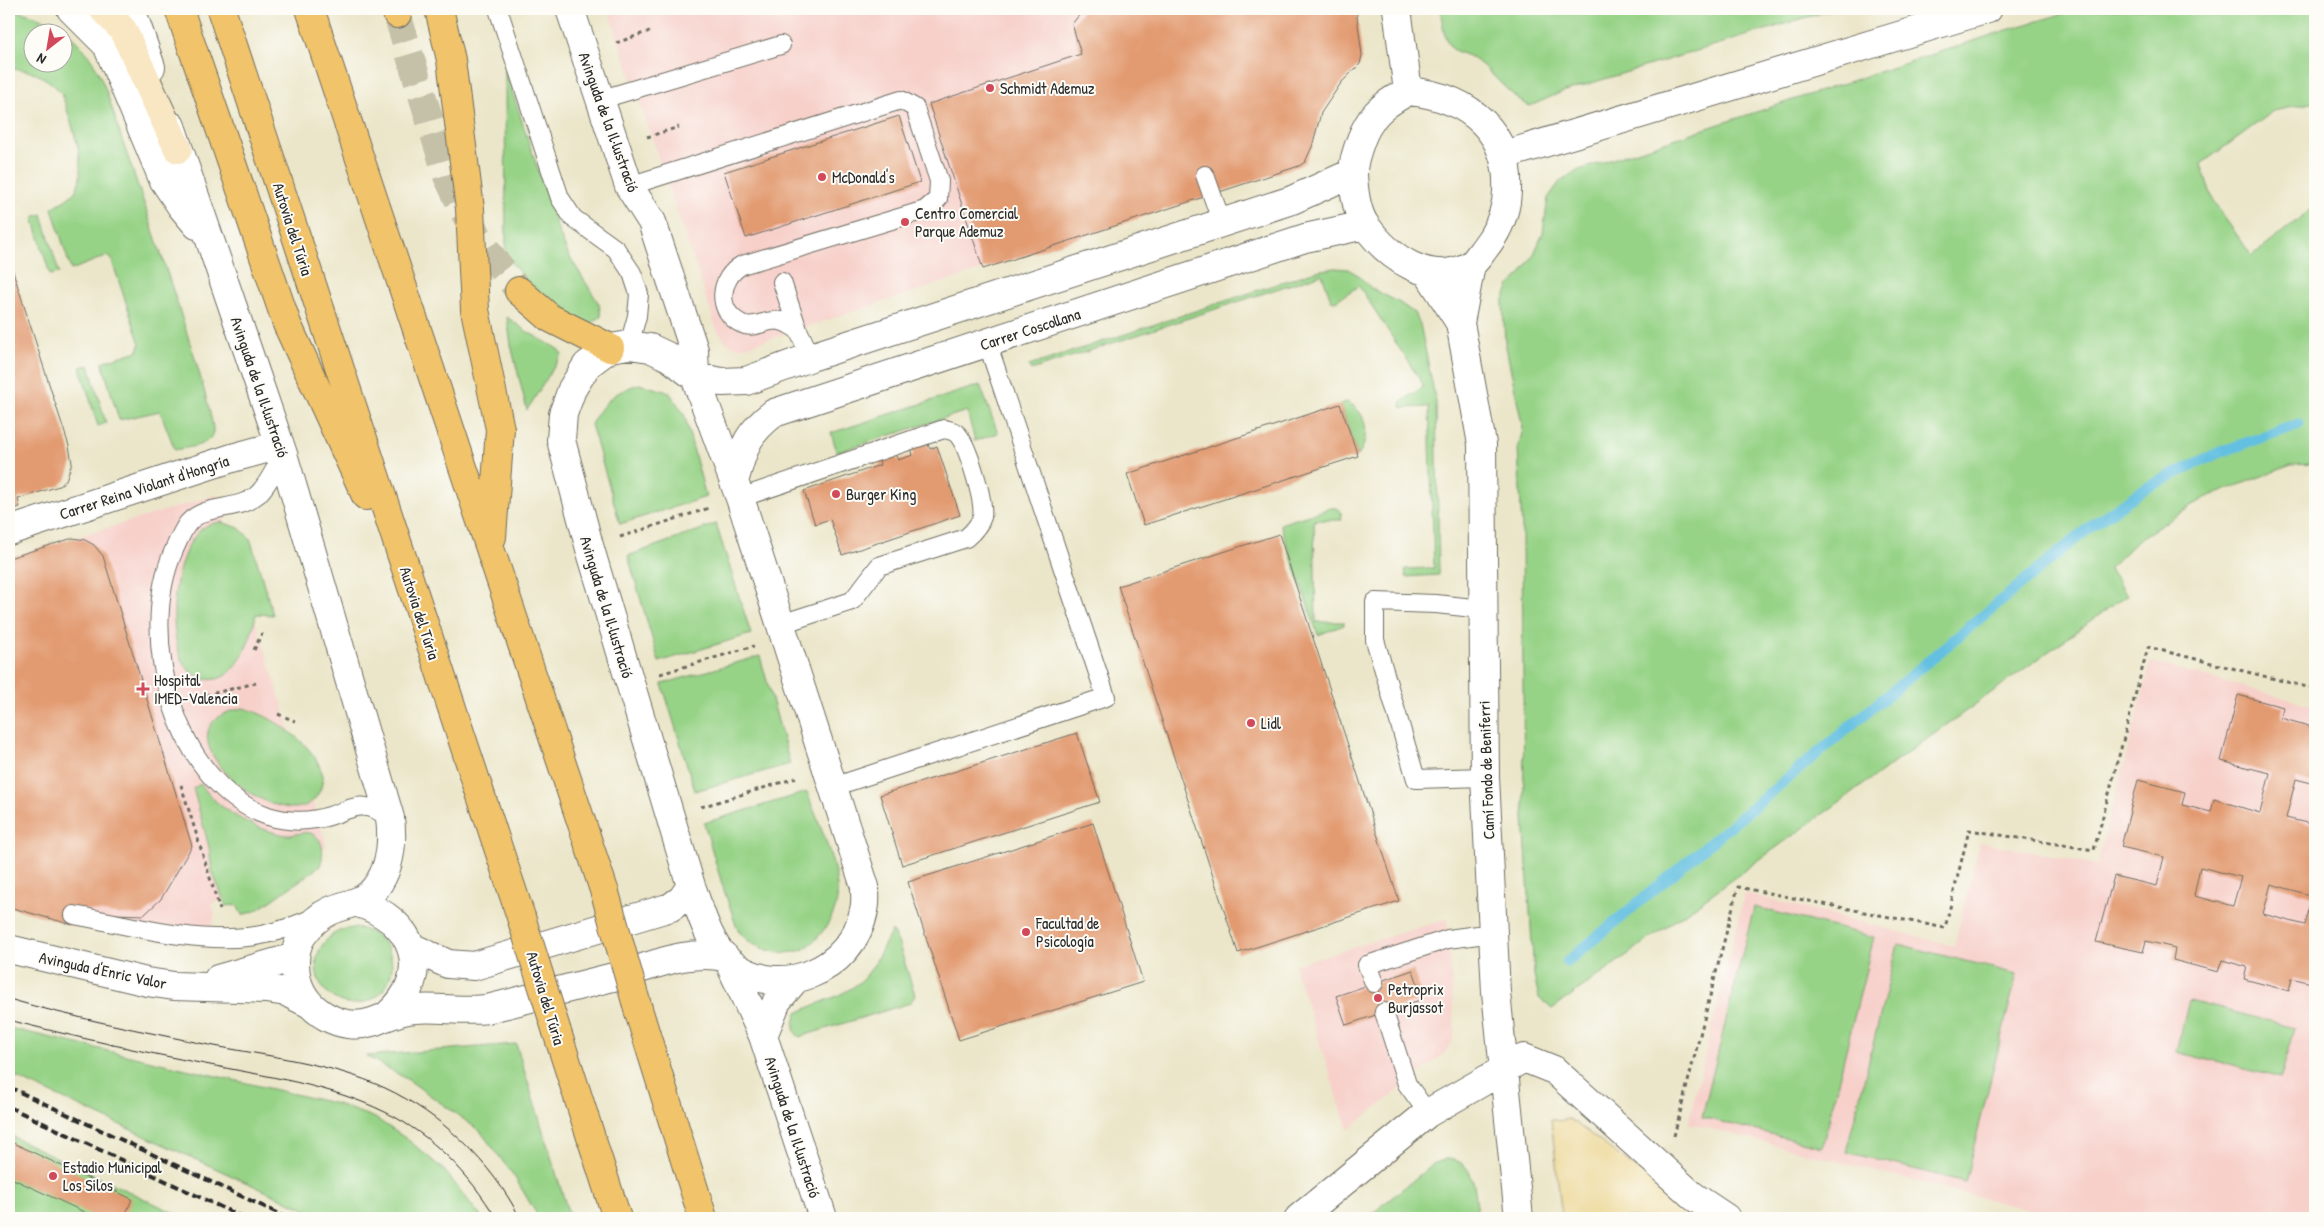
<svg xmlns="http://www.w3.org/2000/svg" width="2324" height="1227" viewBox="0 0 2324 1227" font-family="'Patrick Hand',sans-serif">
	<rect width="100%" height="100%" fill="#fdfcf7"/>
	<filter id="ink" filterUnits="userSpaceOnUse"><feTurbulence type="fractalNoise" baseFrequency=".02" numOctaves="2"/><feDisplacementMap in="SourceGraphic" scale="10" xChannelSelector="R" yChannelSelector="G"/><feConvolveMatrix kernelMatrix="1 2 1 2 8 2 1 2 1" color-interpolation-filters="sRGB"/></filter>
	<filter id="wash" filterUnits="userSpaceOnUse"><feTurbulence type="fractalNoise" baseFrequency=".0096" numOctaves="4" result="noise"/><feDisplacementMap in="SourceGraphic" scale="20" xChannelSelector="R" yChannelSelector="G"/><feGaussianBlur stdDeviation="1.12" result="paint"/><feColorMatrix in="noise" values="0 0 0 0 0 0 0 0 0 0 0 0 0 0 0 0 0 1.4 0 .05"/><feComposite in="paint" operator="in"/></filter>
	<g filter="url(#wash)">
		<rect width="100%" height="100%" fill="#ebe6c9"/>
		<path fill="#f7d0ca" d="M608,9H1356L1362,55L1360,64L1341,83L1321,113L1312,147L1305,162L1299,166L745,347H737L727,343L717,330Z
			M216,495L327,847L294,858L298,876L211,904L215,913L210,931L183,943L73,925L9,907V558Z
			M2151,662L2315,706V1218H2060L1688,1123L1745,893L1954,946L1980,842L2097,865Z
			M1447,919L1455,1032L1452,1042L1444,1054L1348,1130L1294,965Z"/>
		<path fill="#97d387" stroke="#617f59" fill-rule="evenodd" d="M1440,9H1834L1562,92L1530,106C1512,99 1492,71 1474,59C1466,53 1452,53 1448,43C1443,33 1442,19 1440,9Z
			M2079,9H2315V102L2274,111L2201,164L2214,203L2252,256L2315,206V464L2291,465L2205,498L2139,539L2109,568L2127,595L1552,1009L1539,998L1534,975L1524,818L1522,530L1518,448L1523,429L1505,342L1503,302L1510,285L1521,274L1533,256L1543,233L1548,198L1561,180L1579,170L2010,29Z
			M9,10C42,14 75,32 93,62C107,86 114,117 123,143C148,213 171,284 194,355C197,365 215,426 213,432C209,447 188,447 175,450L160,411L119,420L102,362L138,351L140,344L111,258L106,256L71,270L52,208C58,204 66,200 72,195C93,175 69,118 62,94C49,78 32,69 11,69L9,61ZM32,32H62V62H32Z
			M505,70L559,233L568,254L599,304L601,317L589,324L564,312L528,283L506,256Z
			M42,214L59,273L50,275L33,217Z
			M1335,268L1348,269L1358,275L1371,288L1400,303L1414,313L1420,324L1436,402L1439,575L1406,577L1405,569L1434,568L1429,407L1402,408L1401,402L1424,386L1359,286L1335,301L1331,300L1322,274L1031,370L1029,366L1316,271Z
			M507,317L526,331L558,349L562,354L527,410L511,345Z
			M89,365L106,423L98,426L80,367Z
			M639,384L669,392L684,414L706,497L620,524L591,424C606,400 612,393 639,384Z
			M980,385L998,433L975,441L967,411L837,452L831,433Z
			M1347,402C1369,412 1370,438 1358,456L1340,404Z
			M1331,508H1336L1341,512L1342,520H1314L1316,622H1344V625L1318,635L1280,524Z
			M221,522L239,528L250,538L273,615L256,614C252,637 237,686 205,679C198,677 191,673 186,667C165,638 172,550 203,528C208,524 215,523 221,522Z
			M716,524L751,634L659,662L628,556Z
			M760,656L790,764L695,791L662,684Z
			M243,708C272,714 340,759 318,794C313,803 304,808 293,808C246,808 158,724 243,708Z
			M201,784C217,810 256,830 286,835C294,836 302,831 310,833C325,838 324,854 320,866L271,901L255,911L242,915L237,905L226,906L212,871L209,847L193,788Z
			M807,792C818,823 840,867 837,900C835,917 820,938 807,947C788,960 750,949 739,931C735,925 733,916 731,910C720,881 713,852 704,823Z
			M1754,907L1874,937L1822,1147L1702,1117Z
			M316 966a38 38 0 1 1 76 0a38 38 0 1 1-76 0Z
			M892,931L898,942L915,995L910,1003L799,1037C791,1029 794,1022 797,1013C818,1002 843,997 861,981C875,968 882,947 892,931Z
			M1898,944L2017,974L1965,1182L1846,1152Z
			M2189,1001L2294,1027L2281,1078L2176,1052Z
			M9,1028L337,1104L375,1118L407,1139L444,1170L482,1218H324L9,1074Z
			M516,1044L570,1218H539L514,1176L480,1131L410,1081L366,1056Z
			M9,1135L185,1218H9Z
			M1446,1159C1477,1159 1475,1195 1478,1218H1367L1433,1164Z"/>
		<path fill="#eeda9e" stroke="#8c8264" d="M1551,1119L1558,1121L1569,1119L1577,1124L1702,1218H1562Z"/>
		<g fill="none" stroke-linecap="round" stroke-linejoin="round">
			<path stroke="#63c0e1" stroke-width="11" d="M1567,962L2092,525L2146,488L2218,453L2299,424"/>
		</g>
		<g id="blocks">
			<path fill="#e29a70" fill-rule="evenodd" d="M1084,9H1356L1362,55L1360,64L1341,83L1321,113L1312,147L1305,162L1299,166L983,269L929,104L1081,54L1072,24Z
				M899,116L920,182L746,238L724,172Z
				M9,259L69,446L72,463L66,480L59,486L18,499L20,507L9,510Z
				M1340,404L1358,456L1144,525L1127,474Z
				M927,442L930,449L937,446L960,515L842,555L830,519L815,524L804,491L880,465L879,459L894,452L898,460L913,455L911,447Z
				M1279,534L1399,901L1238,953L1118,586Z
				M73,538L85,540L94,545L103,556L192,846L161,899L144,915L115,914L76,908L73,925L9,907V558Z
				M2238,695L2283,707L2281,718L2312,727L2315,715V784L2296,779L2286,818L2315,825V984L2292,978L2289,991L2244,979L2247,967L2222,960L2218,972L2173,960L2175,948L2146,941L2143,952L2096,942L2114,876L2157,886L2164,857L2121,847L2138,780L2185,792L2182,805L2211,812L2214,799L2260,813L2270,773L2221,761ZM2200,867L2241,877L2233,906L2194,896ZM2271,884L2313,896L2305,925L2263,914Z
				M1077,733L1100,802L902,865L880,795Z
				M1093,823L1143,982L959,1040L908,882Z
				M1413,970L1423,999L1346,1025L1336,996Z
				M9,1141L132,1199L124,1218H97L9,1177Z"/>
		</g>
	</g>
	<g filter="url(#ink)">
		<use href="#blocks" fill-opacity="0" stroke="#6e6c62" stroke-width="1"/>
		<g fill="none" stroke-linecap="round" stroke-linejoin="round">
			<path stroke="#c5c1a9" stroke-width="28" stroke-dasharray="28 14" stroke-linecap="butt" d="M397,14L447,176L465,214L489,253L519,291"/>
			<defs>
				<path id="lane" d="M498,9L560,198L573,218L616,249L632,273L639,294L637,316L629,345
					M599,100L781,45
					M1205,175L1222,223
					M629,186L901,100L915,108L939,181L938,199L925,210L742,265C719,278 715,311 742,324C755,330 767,318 780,321C787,322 793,327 798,330
					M782,282L798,330L811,357
					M283,454C276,467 268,485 257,495C237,512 206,503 188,523C182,531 178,541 174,550C136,634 174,784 268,816C284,821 300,822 317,819C349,814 356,794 390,818
					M740,498L944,429C949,430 955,431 958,435C968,446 985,502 982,517C979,526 973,532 966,538L879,566L852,601L781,624
					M1483,609L1436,604L1375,602V640L1416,779L1485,777
					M833,787L1106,697L987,342
					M74,915C128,925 192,943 247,937C270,935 292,927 313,918
					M1374,983L1367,965L1448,939L1493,933
					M1384,1012L1407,1084L1428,1113"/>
				<path id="street" d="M71,9L107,45L163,179L181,206L197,225
					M131,9L151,67
					M570,9L629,186L652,222L694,350L695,377L740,498L865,887C865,894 866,903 864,910C853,971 777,1003 728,961C709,944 700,910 691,886L590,549L561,440L563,414L572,389L587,365L610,348L629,345L650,348L669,357L695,377L722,382L746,381L811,357L1292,200L1352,173
					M1397,9L1408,91
					M1408,91C1471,97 1515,134 1506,202C1503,220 1496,234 1484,249C1480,254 1475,263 1469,266C1430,287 1389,258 1366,226C1357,214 1354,191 1353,175C1352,162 1362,133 1370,122C1378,108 1394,99 1408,91Z
					M171,126L283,454L390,818C393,842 391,867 376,887C364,904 347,903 330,911C319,916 309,926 302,936C294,949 294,966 297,980C305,1011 341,1032 372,1022C387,1017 399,1010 415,1009C439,1007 463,1012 487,1009C530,998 574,987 617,976C653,966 687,949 725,957
					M1504,155L1988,9
					M1471,265L1460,323L1482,444L1485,777L1496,992L1519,1218
					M1428,273L1460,323
					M734,482C744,448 745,435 774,413L1305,238L1365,225
					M9,531L232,458L280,445
					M358,903C414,920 435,973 388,1015
					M411,947L448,964L474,966L671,907L682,899L691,886
					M9,949L147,982L174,986L267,989L286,992L310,1004
					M729,962L763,1036L823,1218
					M218,979L295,957
					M763,1036L777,1001L794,981
					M1299,1218L1428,1113L1524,1058L1554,1070L1693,1196L1726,1218"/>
				<path id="secondary" d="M103,9L123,30L178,149"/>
				<path id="highway" d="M179,9L287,324L366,496
					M221,9L521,917
					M310,9L605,893
					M395,9L397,14
					M439,9L451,60L470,209L475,310L500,429L492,537
					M519,291L550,318L610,348
					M638,1009L703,1218
					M557,1032L617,1218"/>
			</defs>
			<use href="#lane" stroke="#6e6c62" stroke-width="20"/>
			<use href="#street" stroke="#6e6c62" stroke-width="30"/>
			<use href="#secondary" stroke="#6e6c62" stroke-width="30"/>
			<use href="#highway" stroke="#6e6c62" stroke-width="30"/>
			<path stroke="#6e6c62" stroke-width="3" stroke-dasharray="4 4" stroke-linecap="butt" d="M616,43L650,31
				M647,137L679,127
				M620,537L709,508
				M254,650L262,633
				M660,674L754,646
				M198,697L256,683
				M278,714L295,721
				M181,785L220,910
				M701,807L796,778
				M1674,1136L1738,887L1945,928L1969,830L2094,850L2148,647L2315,689"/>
			<use href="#lane" stroke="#fff" stroke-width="18"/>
			<use href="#street" stroke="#fff" stroke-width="28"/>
			<use href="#secondary" stroke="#f9e7c3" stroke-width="28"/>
			<use href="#highway" stroke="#f1c36a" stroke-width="28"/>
			<path stroke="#2b2b2b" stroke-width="1" d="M9,999C74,1018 142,1031 209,1045C267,1056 331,1063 385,1088C441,1114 492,1163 520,1218
				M9,1020C74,1037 139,1051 205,1064C265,1076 330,1085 385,1112C432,1135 469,1173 496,1218"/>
			<path stroke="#2b2b2b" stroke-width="4" stroke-dasharray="8 4" stroke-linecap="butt" d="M9,1087L288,1218
				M9,1107L244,1218"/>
			<defs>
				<path id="highway-bridge" d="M605,893L638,1009
					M521,917L557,1032"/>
			</defs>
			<use href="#highway-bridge" stroke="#6e6c62" stroke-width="30" stroke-linecap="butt"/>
			<use href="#highway-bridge" stroke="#f1c36a" stroke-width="28"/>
		</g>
	</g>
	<g fill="#d1495b" stroke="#fdfcf7" stroke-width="2">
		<circle cx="990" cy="88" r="5"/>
		<circle cx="822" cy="177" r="5"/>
		<circle cx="905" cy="222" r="5"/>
		<circle cx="836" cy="494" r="5"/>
		<path d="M140.5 681.5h5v5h5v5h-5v5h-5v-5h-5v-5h5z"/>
		<circle cx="1251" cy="723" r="5"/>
		<circle cx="1026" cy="932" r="5"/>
		<circle cx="1378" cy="998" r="5"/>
		<circle cx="53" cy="1176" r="5"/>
	</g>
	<g text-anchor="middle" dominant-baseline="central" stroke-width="4" stroke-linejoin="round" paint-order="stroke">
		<g font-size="16" fill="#2b2b2b" stroke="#fdfcf7" text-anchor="start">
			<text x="1000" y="88">Schmidt Ademuz</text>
			<text x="832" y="177">McDonald's</text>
			<text x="915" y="213">Centro Comercial<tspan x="915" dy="18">Parque Ademuz</tspan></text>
			<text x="846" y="494">Burger King</text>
			<text x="154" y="680">Hospital<tspan x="154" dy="18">IMED-Valencia</tspan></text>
			<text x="1261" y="723">Lidl</text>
			<text x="1036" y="923">Facultad de<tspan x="1036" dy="18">Psicología</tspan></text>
			<text x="1388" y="989">Petroprix<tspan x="1388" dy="18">Burjassot</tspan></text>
			<text x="63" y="1167">Estadio Municipal<tspan x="63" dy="18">Los Silos</tspan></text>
		</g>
		<g font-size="16" fill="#2b2b2b" stroke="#fdfcf7">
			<text transform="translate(609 122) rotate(70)">Avinguda de la Il·lustració</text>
			<text transform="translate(293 229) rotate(72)">Autovia del Túria</text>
			<text transform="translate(1030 329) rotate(-18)">Carrer Coscollana</text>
			<text transform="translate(260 387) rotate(71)">Avinguda de la Il·lustració</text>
			<text transform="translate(144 487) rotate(-18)">Carrer Reina Violant d'Hongría</text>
			<text transform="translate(607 607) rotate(73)">Avinguda de la Il·lustració</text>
			<text transform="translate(420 613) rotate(72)">Autovia del Túria</text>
			<text transform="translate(1486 770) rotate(-92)">Camí Fondo de Beniferri</text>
			<text transform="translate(103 970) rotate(12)">Avinguda d'Enric Valor</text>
			<text transform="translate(546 998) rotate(73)">Autovia del Túria</text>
			<text transform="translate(793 1127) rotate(72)">Avinguda de la Il·lustració</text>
		</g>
	</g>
	<rect width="2324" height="1227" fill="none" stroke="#fdfcf7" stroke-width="30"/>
	<g transform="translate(48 48) rotate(211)"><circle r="24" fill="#fdfcf7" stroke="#a9a8a5"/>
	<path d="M0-4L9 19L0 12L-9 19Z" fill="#d1495b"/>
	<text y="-8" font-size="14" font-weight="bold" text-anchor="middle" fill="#2b2b2b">N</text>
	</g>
</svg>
